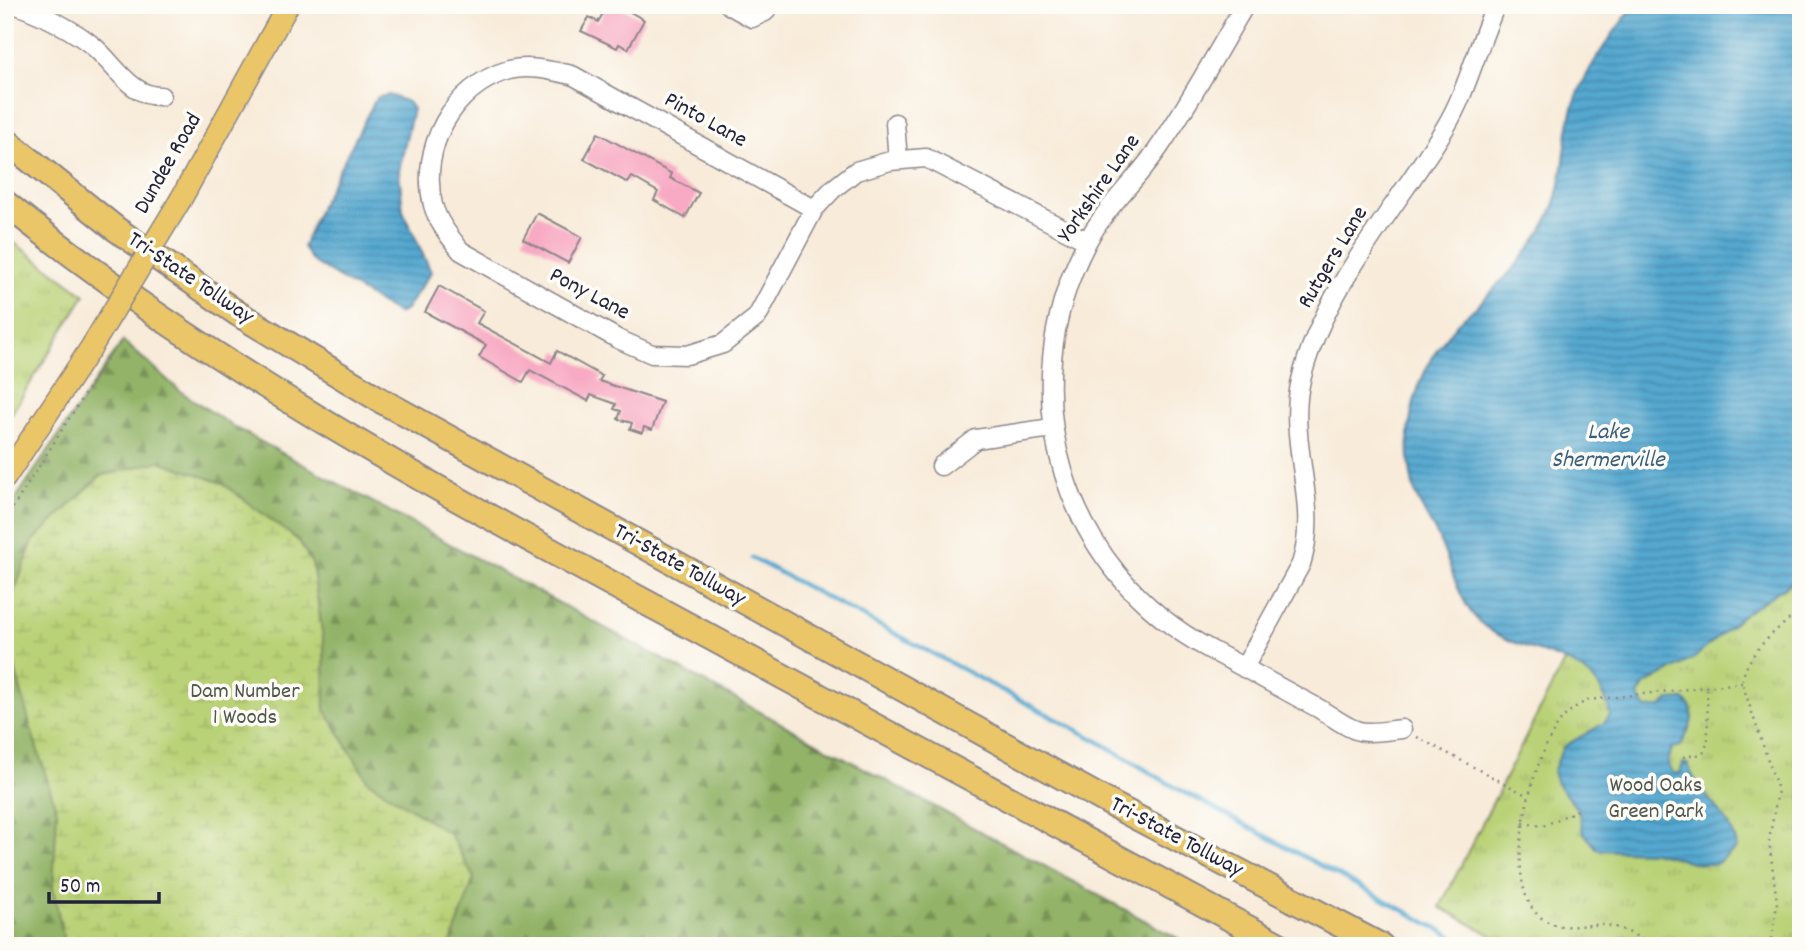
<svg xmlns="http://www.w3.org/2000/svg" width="1806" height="951" viewBox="0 0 1806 951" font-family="Dekko,sans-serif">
	<defs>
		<pattern id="grass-tufts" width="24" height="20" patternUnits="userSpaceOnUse" patternTransform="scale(1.75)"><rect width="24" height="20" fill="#bad277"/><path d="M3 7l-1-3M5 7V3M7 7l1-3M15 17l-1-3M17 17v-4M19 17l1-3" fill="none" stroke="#a0b468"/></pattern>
		<pattern id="forest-firs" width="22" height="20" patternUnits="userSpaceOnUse" patternTransform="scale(1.75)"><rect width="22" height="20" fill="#93b468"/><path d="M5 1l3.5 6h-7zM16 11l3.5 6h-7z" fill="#789257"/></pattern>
		<pattern id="wetland-marsh" width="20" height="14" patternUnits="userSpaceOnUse" patternTransform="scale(1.75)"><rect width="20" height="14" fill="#bad277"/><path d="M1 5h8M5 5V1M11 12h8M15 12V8" fill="none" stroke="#a0b468"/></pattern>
		<pattern id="water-rules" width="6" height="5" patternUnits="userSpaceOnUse" patternTransform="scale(1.75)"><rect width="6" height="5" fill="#54a8d0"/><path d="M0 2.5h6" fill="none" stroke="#4588aa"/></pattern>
	</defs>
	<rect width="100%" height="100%" fill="#fdfcf7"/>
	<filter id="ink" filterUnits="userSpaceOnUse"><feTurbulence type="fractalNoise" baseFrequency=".0143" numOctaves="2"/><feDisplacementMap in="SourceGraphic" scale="14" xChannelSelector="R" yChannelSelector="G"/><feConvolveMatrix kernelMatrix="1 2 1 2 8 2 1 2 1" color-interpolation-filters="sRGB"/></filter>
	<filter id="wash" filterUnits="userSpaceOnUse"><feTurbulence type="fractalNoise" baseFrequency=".00686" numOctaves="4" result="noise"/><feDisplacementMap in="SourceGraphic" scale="28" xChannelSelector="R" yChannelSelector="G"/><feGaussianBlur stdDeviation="1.57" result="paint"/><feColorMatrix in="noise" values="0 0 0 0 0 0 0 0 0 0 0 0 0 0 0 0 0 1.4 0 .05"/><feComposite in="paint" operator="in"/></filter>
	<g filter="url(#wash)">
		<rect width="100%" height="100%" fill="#f8ebd9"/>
		<path fill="url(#grass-tufts)" stroke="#6e7a59" stroke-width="2" d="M1801,193V946H1511L1440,907Z
			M5,236L85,295L5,424Z"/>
		<path fill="url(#forest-firs)" stroke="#5a6b52" stroke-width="2" d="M123,341L180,391L234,427L1192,946H5V514Z"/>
		<path fill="url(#wetland-marsh)" stroke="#6e7a59" stroke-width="2" d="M160,461L222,483L299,541L312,563L324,645L325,710L368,781L450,834L474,878L450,946H65L53,888L57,811L31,729L5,629V617L33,541L100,476Z"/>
		<path fill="url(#water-rules)" stroke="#3b6586" stroke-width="2" d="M1634,5H1801V576L1743,615L1693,659L1644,685L1638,696L1646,708L1662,707L1669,700L1684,699C1701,713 1688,730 1681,746L1672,748L1668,763L1673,773H1680L1683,763L1688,764C1697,796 1734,816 1737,848L1716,864H1700L1653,852L1598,850L1583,832L1578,810L1557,784L1553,772L1563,747L1604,723L1610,715C1597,642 1513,663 1473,615C1456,593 1449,558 1436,533C1428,518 1417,503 1413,486C1400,424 1415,371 1457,324C1464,316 1473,311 1480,303C1506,277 1533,250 1549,217C1567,182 1562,142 1574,104C1586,68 1611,36 1634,5Z
			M389,95L408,102L413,109L399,171L403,211L431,272L405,311L398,314L312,261L303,247L317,213L374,102L378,97Z"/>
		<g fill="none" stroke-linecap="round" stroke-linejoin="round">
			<path stroke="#54a8d0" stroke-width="4.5" d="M752,558L1096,740L1171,785L1470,946"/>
		</g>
		<g id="blocks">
			<path fill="#f8aac4" d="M608,5H618L644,20L628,49L619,44L617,48L581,31L589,17L598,22Z
				M598,133L672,174L670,178L699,193L685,218L654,200L658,192L632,177L628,183L584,159Z
				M537,213L582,237L568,263L523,239Z
				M439,286L484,311L477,323L551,363L557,351L602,376L599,381L662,402L652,430L644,427L642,433L630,429L632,423L618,419L621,411L614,409L616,404L591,395L588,401L530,370L523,382L479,357L486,345L425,312Z"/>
		</g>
	</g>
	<g filter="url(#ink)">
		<use href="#blocks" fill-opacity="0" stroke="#8d868a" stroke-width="2"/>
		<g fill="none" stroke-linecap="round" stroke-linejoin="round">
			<defs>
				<path id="minor" d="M17,5C43,15 71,28 93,46C114,63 131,97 161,96
					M729,5L752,18L765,12L769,5
					M1245,5C1217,52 1191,101 1160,146C1138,179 1106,206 1087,242C1008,392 1062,571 1211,650C1247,669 1282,689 1318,708C1330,715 1346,728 1359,731C1371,734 1389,730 1402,729
					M895,123L898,160
					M814,209L572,75C552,71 530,65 509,70C452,86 419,149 433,205C438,223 450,237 461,251L618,339L652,354L687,355L723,344L757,317L814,209L833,189L856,171L890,161L926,158L1087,241
					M941,466L976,439L1052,428
					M1244,668L1301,564C1321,503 1286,443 1301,380C1323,289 1397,207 1445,128C1467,92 1478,44 1496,5"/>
				<path id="major" d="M181,199L288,5
					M5,478L92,346"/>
				<path id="highway" d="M5,140L116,229L237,313L382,401L1115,806L1381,946
					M5,203C207,365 433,487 660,610C867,722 1074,834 1281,946"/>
			</defs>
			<use href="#minor" stroke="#8d868a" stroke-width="21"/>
			<use href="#major" stroke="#8d868a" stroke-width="24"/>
			<use href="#highway" stroke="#8d868a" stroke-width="28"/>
			<path stroke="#8d868a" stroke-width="2.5" stroke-dasharray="2 5" stroke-linecap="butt" d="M5,520L108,357
				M1417,737L1528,796
				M1683,757L1703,754L1708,741L1707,687
				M1523,823L1543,826L1578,810
				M1655,946C1641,940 1627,929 1611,926C1586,921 1561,935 1539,916C1499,880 1532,760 1559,723C1567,712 1577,705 1589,700L1742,683
				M1771,946L1777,902L1769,841L1778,790L1742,683C1745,654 1778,627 1801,611"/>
			<use href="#minor" stroke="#fff" stroke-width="18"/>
			<use href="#major" stroke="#eac669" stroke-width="21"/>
			<use href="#highway" stroke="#eac669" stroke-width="24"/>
			<defs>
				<path id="major-bridge" d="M92,346L181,199"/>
			</defs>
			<use href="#major-bridge" stroke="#8d868a" stroke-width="24" stroke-linecap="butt"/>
			<use href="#major-bridge" stroke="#eac669" stroke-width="21"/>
		</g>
	</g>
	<g text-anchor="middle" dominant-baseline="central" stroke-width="7" stroke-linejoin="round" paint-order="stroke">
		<g font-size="23" fill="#22223b" stroke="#fdfcf7">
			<text transform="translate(705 121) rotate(29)">Pinto Lane</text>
			<text transform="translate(169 164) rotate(-60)">Dundee Road</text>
			<text transform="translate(1100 189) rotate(-55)">Yorkshire Lane</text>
			<text transform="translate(1334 258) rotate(-59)">Rutgers Lane</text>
			<text transform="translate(190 279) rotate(34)">Tri-State Tollway</text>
			<text transform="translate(589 295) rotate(28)">Pony Lane</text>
			<text transform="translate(679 566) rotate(29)">Tri-State Tollway</text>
			<text transform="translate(1176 838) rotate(28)">Tri-State Tollway</text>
		</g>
		<g font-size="23" fill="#50574d" stroke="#fdfcf7">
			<text x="245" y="692">Dam Number<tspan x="245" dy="26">1 Woods</tspan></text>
			<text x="1656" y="786">Wood Oaks<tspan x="1656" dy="26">Green Park</tspan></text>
		</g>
		<g font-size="24" font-style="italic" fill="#385e7e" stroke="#fdfcf7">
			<text x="1608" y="433">Lake<tspan x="1608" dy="28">Shermerville</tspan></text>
		</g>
	</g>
	<rect width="1806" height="951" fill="none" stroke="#fdfcf7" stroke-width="28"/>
	<path d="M49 892v10h110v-10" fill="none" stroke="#22223b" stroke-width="3.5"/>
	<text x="60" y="892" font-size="21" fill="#22223b" stroke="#fdfcf7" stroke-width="5" paint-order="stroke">50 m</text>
</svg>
